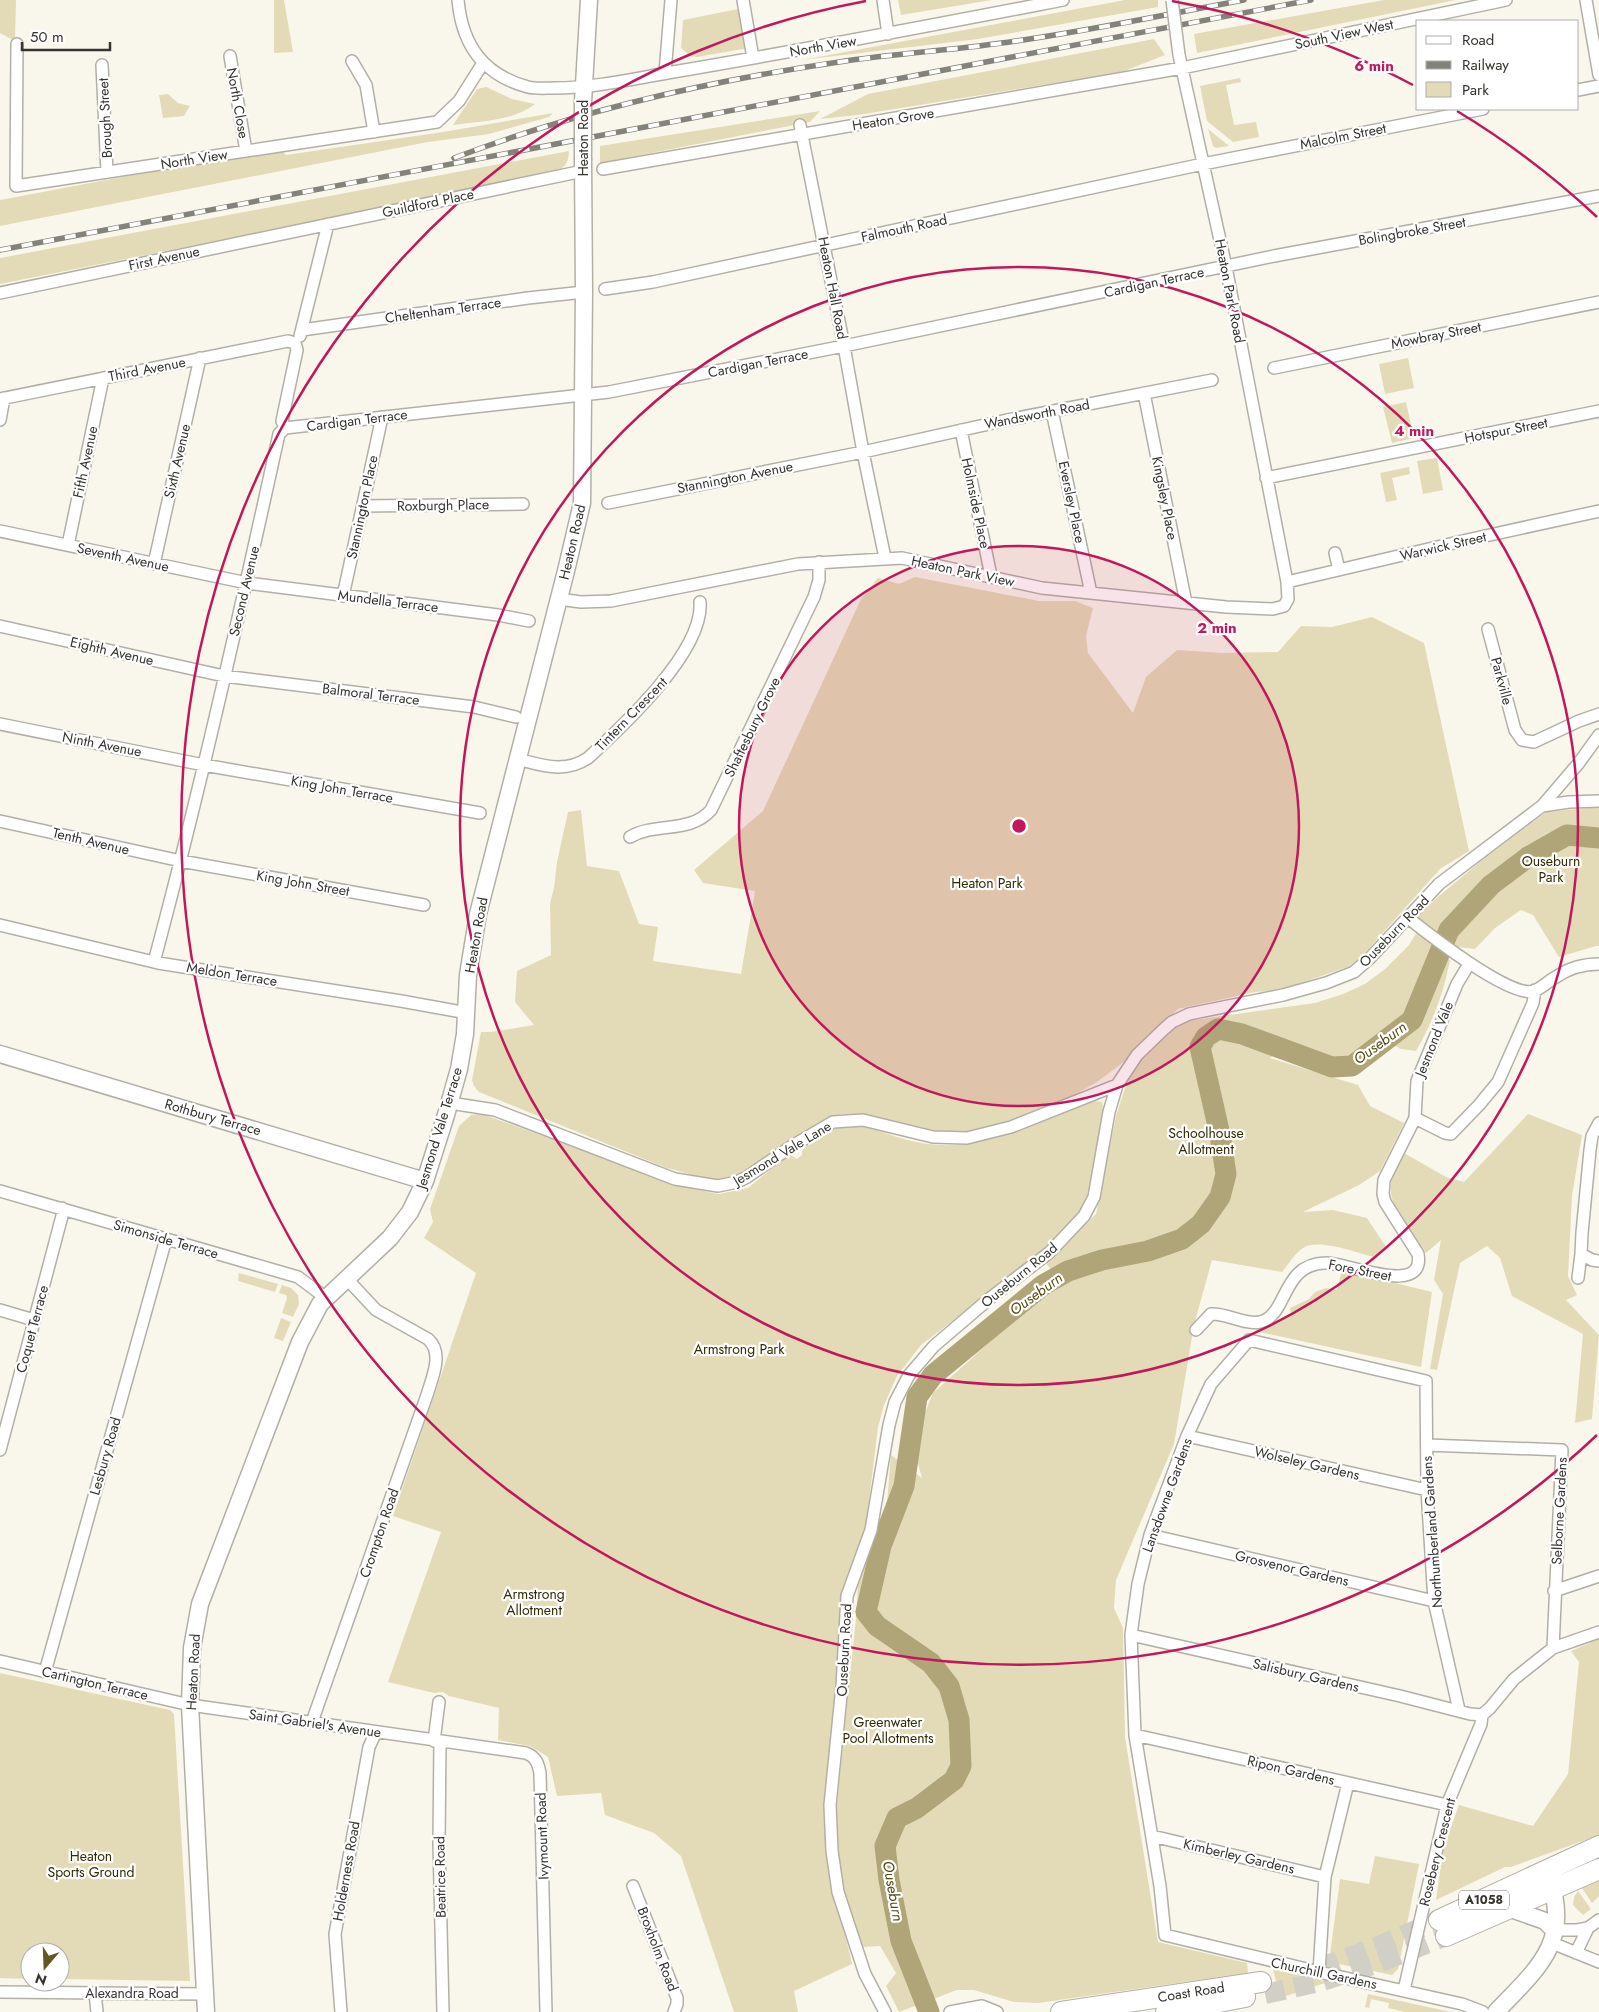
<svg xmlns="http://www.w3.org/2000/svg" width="1599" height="2012" viewBox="0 0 1599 2012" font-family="Jost,sans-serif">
	<rect width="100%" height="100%" fill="#f9f7ec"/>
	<path fill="#e3dbb7" d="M0,0H16L15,41L0,33Z
		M274,0H284L293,52L274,53Z
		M898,0H992L901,15Z
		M1125,0H1158V7L978,39L802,60Z
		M1384,0H1456L1197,53L1194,34Z
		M743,8L749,48L697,57L690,56L681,48L683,20Z
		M1154,39L1165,55L1122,72L858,115L820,119L868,94Z
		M1240,78L1241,82L1226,85L1234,125L1256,122L1259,137L1233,142L1207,121L1200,86Z
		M486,87L512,99L535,104C514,121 479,121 453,125L477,89Z
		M168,94L178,103L190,106L184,116L163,118L159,95Z
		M820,111L810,122L600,163V146Z
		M553,113L549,117L489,134L428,142L0,226V200L265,150L282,151L286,155L443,132Z
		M1208,129L1229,146L1216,148L1213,146Z
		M569,151C568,170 560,169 543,176L0,284V258Z
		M1408,358L1414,388L1385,394L1379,364Z
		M1406,402L1414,438L1392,443L1383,407Z
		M1437,458L1443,490L1423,494L1417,461Z
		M1409,467L1410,474L1392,478L1397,500L1386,502L1380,473Z
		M915,577L1039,601H1075L1093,608L1086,636L1088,653L1133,713L1146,677L1177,650L1222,653L1278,652L1301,626L1332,627L1372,617L1424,643L1469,851L1440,869L1363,955L1350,966L1281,990L1255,992L1178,1009L1125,1061L1097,1082L1058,1104L1017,1121L980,1131L946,1133L867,1114H841L823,1122L743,1175L721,1183L664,1167L479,1092L474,1086L472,1080L481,1032H491L534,1025L515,1002L517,971L551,955L550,903L554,888L557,862L568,812L581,810L587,866L619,871L639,924L658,927L653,961L741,974L755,891L703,883L694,870L763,811L861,599L878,578L899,584Z
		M1599,807V946H1596L1559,957L1533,915L1521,910L1495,928L1475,949L1457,947L1417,917L1439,896L1480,862L1546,812Z
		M1417,932L1450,960C1444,993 1432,1023 1416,1051L1401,1049L1377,1036L1358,1054L1335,1061L1288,1045L1270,1058L1358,1085L1370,1106L1404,1123L1380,1171L1359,1185L1303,1212L1333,1210L1367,1218L1386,1247L1373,1257C1357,1253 1318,1238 1303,1248C1295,1253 1288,1265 1282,1272L1212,1260L1194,1325L1174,1444L1116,1580L1114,1608L1123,1628L1125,1737L1158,1942L1247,1963L1248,1973L1038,2003L1014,2002L974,1990H957L899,2012L886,1986L896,1973L880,1946L862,1947L839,1873L834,1832L856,1618L858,1584L887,1503L891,1455L922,1478L918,1464L920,1425L933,1393L1059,1280L1045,1262L1096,1214L1116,1116L1125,1088L1136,1064L1180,1022L1315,1003L1343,994L1365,984L1385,969L1409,945Z
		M1094,1101L1102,1102L1105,1114L1088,1197L1074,1221L1039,1255L921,1345L897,1376L884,1405L878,1427L866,1526L844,1590L826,1815C826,1839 826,1865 832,1889C838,1914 847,1938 852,1964L794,1991L798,2012H734L681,1856L654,1833L605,1815L601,1793L557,1796L548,1757L530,1746L498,1740L499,1708L449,1696L443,1692L434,1693L388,1682L441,1532L393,1516L476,1273L424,1238L433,1222L430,1209L459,1126L471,1115L482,1114L677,1184L708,1192L719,1194L748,1188L787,1156H792L797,1159L802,1155C802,1145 806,1143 814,1138C848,1115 869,1129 904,1139C922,1144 945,1147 964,1144C1008,1138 1053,1116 1094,1101Z
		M1528,1114L1582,1135L1572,1196L1568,1276L1577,1295L1566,1300L1599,1335L1592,1419L1575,1423L1583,1334L1512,1296L1500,1258L1487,1246L1460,1263L1437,1370L1430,1369L1443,1294L1434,1280L1441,1240L1426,1253C1411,1231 1382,1203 1393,1174C1395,1167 1400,1160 1404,1153L1446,1177L1464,1182Z
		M1342,1270L1432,1292L1421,1367L1255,1331L1291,1316L1290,1308L1309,1299L1315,1292L1326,1288L1337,1290Z
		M239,1273L278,1284L275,1292L238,1281Z
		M282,1285L291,1288L298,1295L299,1304L293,1317L282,1313L287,1298L286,1295L279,1293Z
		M281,1318L291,1322L283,1341L274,1338Z
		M1599,1639V1835L1511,1867H1505L1436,1900L1443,1849L1459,1805L1533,1826L1568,1774L1579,1662L1571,1651Z
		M0,1673L170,1710L174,1714L190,1981L60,1979V1952H30V1979L0,1978Z
		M1375,1856L1419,1864L1398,1969L1392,1975L1329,1962L1340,1879L1369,1884Z
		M1599,1881V1896L1592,1903L1582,1888Z
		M1578,1891L1591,1909L1583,1915L1573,1905L1574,1897Z
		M1273,1969L1328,1982L1280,1998Z
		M1368,1994L1451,2012H1405L1388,2008L1389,2003L1371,1999L1369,2008L1365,2007Z"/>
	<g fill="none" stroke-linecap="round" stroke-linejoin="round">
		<path stroke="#afa578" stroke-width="21" d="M929,2012L901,1941L889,1880L885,1846L897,1818L917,1808L954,1780L961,1766L959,1720L949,1686L931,1663L877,1626L866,1612L881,1546L904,1486L917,1397L933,1375L1043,1285L1068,1271L1102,1260L1148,1251L1182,1239L1201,1224L1220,1197L1226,1174L1220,1135L1200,1047L1206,1037L1218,1029L1242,1034L1332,1067L1352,1066L1412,1020L1449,930L1491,885L1528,857L1567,835L1599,838"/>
		<path stroke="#d2d0c6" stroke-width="20" stroke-dasharray="20 10" stroke-linecap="butt" d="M1319,1968L1376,1947L1439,1920
			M1265,1994L1319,1982L1376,1964L1446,1936"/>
		<defs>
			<path id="street" d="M458,0C462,45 483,75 528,87C536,89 545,88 554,88C594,88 633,79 673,72C804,50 933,25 1063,0
				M743,0L753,58
				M883,0L888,34
				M1586,0L1599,75
				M17,44L16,186L437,122L459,101L483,63
				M230,56L246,151
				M352,61L366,85L374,132
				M102,65L107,172
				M665,73L671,0
				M1578,90L1599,86
				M800,125L844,346L863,452L885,558
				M603,169L1182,68L1506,0
				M605,289L653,282L1203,164L1483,109
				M0,293L583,171
				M302,330L528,298L584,292
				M300,336L328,224
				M1274,368L1599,302
				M1144,393L1186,603
				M0,399L288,341L295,343
				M1052,411L1091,593
				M0,420L4,398
				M285,428L609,392L844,346L1274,256L1599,196
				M285,428L282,421L297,350L295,343
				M961,430L991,576
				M1266,478L1599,411
				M608,503L863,452L1007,420L1212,380
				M363,506L523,504
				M0,531L247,583L498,615L529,621
				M68,545L103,378
				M1335,553L1339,570
				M154,564L200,358
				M1287,582L1467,540L1599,511
				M343,596L382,417
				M559,599L581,602L611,601L798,564L902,558L1042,588L1226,607L1273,609L1284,606L1288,599L1287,582L1226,267L1179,55
				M0,626L224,676L474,707L516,717
				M1488,629L1515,730L1522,740L1534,742L1579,721L1599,714
				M0,724L204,765L480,813
				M517,759C542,765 564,774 588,758C623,726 704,651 700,602
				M1542,806L1569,802L1599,801
				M0,821L181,861L424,905
				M630,837C655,822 690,834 711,810L814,597L819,580V562
				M1407,917C1427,933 1511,999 1534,991C1542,988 1548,981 1556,977C1569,968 1584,964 1599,964
				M0,925L158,963L401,1001L467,1013
				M154,962C201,787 240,611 279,434L285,428
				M450,1103L495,1110L675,1179L718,1186L737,1182L747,1177L792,1146L833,1122L863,1120L933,1137L967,1138L1011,1127L1117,1085
				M1415,1118L1445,1133L1451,1134L1479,1105L1498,1082L1533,1003L1535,990
				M1599,1123L1592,1136L1590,1150L1582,1233L1581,1254L1592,1260L1599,1261
				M0,1191L298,1277L326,1298
				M1578,1278L1581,1254
				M0,1310L34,1320
				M1196,1330L1211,1314C1227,1313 1244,1325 1260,1322C1288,1316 1281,1264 1325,1263C1346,1262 1426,1298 1418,1254L1385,1202L1383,1194L1384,1180L1415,1118L1417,1081L1457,984L1469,964
				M1187,1436L1427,1490
				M1427,1445L1562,1450L1553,1648
				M0,1450L62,1216V1208
				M1150,1535L1434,1601
				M1554,1591L1599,1576
				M1131,1635L1400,1696L1470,1714L1482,1715
				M0,1661L190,1705L526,1753C536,1757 538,1763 540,1773L546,2012
				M45,1672L166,1239
				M1459,1710L1434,1601L1427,1490L1426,1381L1249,1340L1211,1384L1187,1436L1150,1535L1138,1584L1131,1635L1135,1735L1160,1886L1165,1935L1319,1972L1462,2004L1483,2012
				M312,1722L427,1395C432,1378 444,1353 428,1339L376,1310L347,1279
				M1135,1735L1447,1805
				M434,1741L439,1702
				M440,1741L439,1843L443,2012
				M1152,1836L1325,1877
				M633,1886L677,1998V2004L674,2012
				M1554,1930H1577L1588,1928
				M1552,1943L1599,1962
				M1576,1953L1588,1928L1599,1920
				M1319,1972L1325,1877L1348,1783
				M1404,1990L1447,1805L1481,1724L1482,1715L1490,1708L1514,1679L1553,1648L1599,1632
				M0,1992L205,1994
				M95,1993L97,2012
				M341,2012L335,1934L369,1747L376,1732
				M885,2012L865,1974L838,1892L832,1851L830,1805L842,1686L847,1596L871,1530L889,1425L895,1402L909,1375L934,1346L989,1299L1050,1252L1084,1216L1094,1197L1109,1112L1117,1085L1137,1055L1164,1029L1172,1022L1189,1014L1283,995L1326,983L1354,972L1370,958L1439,884L1542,806L1578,764L1599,735
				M950,2012L982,2006L997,2012"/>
			<path id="secondary" d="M583,102L589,0
				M0,1054L425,1181
				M1511,1909L1545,1921L1554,1930
				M206,2012L190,1705L192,1648L200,1604L300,1342L320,1304L390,1238L410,1212L425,1181L446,1115L459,1069L465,1034L468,975L478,914L566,571L582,503L584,292L583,160
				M1496,2012C1537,1969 1572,1942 1549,1878"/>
			<path id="highway" d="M1439,1920L1599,1846
				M1446,1936L1599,1869
				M1061,2012L1261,1982
				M1166,2012L1245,1997"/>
		</defs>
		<use href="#street" stroke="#b2b0a6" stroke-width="14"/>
		<use href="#secondary" stroke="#b2b0a6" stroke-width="19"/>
		<use href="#highway" stroke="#b2b0a6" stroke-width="22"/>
		<use href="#street" stroke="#fff" stroke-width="11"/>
		<use href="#secondary" stroke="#fff" stroke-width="16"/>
		<use href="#highway" stroke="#fff" stroke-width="20"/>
		<defs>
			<path id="rail" d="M454,158C578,111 708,81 839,62C898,53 958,50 1016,41C1093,30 1168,14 1244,0
				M0,250L1311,0"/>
		</defs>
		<use href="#rail" stroke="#84837b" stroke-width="5.5"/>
		<use href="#rail" stroke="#fff" stroke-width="4" stroke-dasharray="11" stroke-linecap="butt"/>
		<defs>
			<path id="street-bridge" d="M1172,0L1179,55"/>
			<path id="secondary-bridge" d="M583,160V102"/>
		</defs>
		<use href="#street-bridge" stroke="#b2b0a6" stroke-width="14" stroke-linecap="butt"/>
		<use href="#secondary-bridge" stroke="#b2b0a6" stroke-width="19" stroke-linecap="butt"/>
		<use href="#street-bridge" stroke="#fff" stroke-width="11"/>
		<use href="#secondary-bridge" stroke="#fff" stroke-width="16"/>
	</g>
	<circle cx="1019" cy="826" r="280" fill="#c2185b" fill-opacity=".12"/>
	<g fill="none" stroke="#c2185b" stroke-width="2.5">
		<circle cx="1019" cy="826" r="280"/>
		<circle cx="1019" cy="826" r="559"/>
		<path d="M1597 1435A839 839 0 1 1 866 1M1172 1A839 839 0 0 1 1413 85M1457 111A839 839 0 0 1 1597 217"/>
	</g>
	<g text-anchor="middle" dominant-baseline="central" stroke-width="4.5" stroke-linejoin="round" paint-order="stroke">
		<rect fill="#fff" stroke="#72716d" stroke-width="1" x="1459" y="1890.5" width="50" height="19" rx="4"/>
		<g font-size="12" font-weight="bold" fill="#35342f">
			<text x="1484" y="1900">A1058</text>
		</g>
		<g font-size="14" fill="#35342f" stroke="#fff">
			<text transform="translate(1344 34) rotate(-12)">South View West</text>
			<text transform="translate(823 46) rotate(-10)">North View</text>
			<text transform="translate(238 103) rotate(80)">North Close</text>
			<text transform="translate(105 118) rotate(-93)">Brough Street</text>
			<text transform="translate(893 119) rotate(-9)">Heaton Grove</text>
			<text transform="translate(1343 136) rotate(-11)">Malcolm Street</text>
			<text transform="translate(583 138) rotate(-90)">Heaton Road</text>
			<text transform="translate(194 159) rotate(-9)">North View</text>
			<text transform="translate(428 203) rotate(-12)">Guildford Place</text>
			<text transform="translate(904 228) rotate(-12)">Falmouth Road</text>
			<text transform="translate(1412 231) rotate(-10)">Bolingbroke Street</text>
			<text transform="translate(164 258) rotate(-12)">First Avenue</text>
			<text transform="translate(1154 282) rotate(-12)">Cardigan Terrace</text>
			<text transform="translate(833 288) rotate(79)">Heaton Hall Road</text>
			<text transform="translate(1230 291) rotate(79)">Heaton Park Road</text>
			<text transform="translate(443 310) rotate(-8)">Cheltenham Terrace</text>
			<text transform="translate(1436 335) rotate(-11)">Mowbray Street</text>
			<text transform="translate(758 363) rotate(-11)">Cardigan Terrace</text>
			<text transform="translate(147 369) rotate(-11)">Third Avenue</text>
			<text transform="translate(1037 414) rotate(-11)">Wandsworth Road</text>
			<text transform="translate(357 420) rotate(-7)">Cardigan Terrace</text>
			<text transform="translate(1506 430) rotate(-11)">Hotspur Street</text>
			<text transform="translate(177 461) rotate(-77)">Sixth Avenue</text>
			<text transform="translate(85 462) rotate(-78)">Fifth Avenue</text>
			<text transform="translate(735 477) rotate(-11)">Stannington Avenue</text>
			<text transform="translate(1165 498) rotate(79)">Kingsley Place</text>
			<text transform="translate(1072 502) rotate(78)">Eversley Place</text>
			<text transform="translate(976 503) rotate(78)">Holmside Place</text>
			<text transform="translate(443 505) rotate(-1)">Roxburgh Place</text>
			<text transform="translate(362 507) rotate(-78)">Stannington Place</text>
			<text transform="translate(572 542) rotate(-77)">Heaton Road</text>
			<text transform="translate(1443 546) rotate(-13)">Warwick Street</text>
			<text transform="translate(123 557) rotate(12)">Seventh Avenue</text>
			<text transform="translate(963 571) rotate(12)">Heaton Park View</text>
			<text transform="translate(244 591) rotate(-77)">Second Avenue</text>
			<text transform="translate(388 601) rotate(7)">Mundella Terrace</text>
			<text transform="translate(112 651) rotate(13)">Eighth Avenue</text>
			<text transform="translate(1502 681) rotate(75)">Parkville</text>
			<text transform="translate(371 694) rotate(7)">Balmoral Terrace</text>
			<text transform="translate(631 714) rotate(-46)">Tintern Crescent</text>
			<text transform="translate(752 727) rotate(-64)">Shaftesbury Grove</text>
			<text transform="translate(102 744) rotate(11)">Ninth Avenue</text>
			<text transform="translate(342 789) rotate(10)">King John Terrace</text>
			<text transform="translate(91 841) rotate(13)">Tenth Avenue</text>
			<text transform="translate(303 883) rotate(10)">King John Street</text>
			<text transform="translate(1394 931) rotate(-46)">Ouseburn Road</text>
			<text transform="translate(476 935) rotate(-80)">Heaton Road</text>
			<text transform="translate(232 974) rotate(9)">Meldon Terrace</text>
			<text transform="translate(1434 1039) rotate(-68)">Jesmond Vale</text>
			<text transform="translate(213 1117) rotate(16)">Rothbury Terrace</text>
			<text transform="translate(439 1128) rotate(-73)">Jesmond Vale Terrace</text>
			<text transform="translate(782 1153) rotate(-31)">Jesmond Vale Lane</text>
			<text transform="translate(166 1239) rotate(16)">Simonside Terrace</text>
			<text transform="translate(1360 1270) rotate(11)">Fore Street</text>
			<text transform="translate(1019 1275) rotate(-39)">Ouseburn Road</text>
			<text transform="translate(32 1329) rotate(-75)">Coquet Terrace</text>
			<text transform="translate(105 1456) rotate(-74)">Lesbury Road</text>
			<text transform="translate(1307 1463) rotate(13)">Wolseley Gardens</text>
			<text transform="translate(1167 1495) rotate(-70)">Lansdowne Gardens</text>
			<text transform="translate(1559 1511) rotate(-87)">Selborne Gardens</text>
			<text transform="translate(1432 1532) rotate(-94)">Northumberland Gardens</text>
			<text transform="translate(379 1533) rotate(-71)">Crompton Road</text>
			<text transform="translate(1292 1568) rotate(13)">Grosvenor Gardens</text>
			<text transform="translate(844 1650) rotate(-87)">Ouseburn Road</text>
			<text transform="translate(193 1672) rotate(-87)">Heaton Road</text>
			<text transform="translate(1306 1675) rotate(13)">Salisbury Gardens</text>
			<text transform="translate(95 1683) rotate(13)">Cartington Terrace</text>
			<text transform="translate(315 1723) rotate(8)">Saint Gabriel's Avenue</text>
			<text transform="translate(1291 1770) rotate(13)">Ripon Gardens</text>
			<text transform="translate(542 1836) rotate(-92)">Ivymount Road</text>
			<text transform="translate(1437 1852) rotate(-76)">Rosebery Crescent</text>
			<text transform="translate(1239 1856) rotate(13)">Kimberley Gardens</text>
			<text transform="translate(346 1871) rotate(-80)">Holderness Road</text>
			<text transform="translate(440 1877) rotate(-91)">Beatrice Road</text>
			<text transform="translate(658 1949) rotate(69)">Broxholm Road</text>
			<text transform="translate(1324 1973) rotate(12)">Churchill Gardens</text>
			<text transform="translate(1191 1992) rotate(-9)">Coast Road</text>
			<text x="132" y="1993">Alexandra Road</text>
		</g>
		<g font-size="14" fill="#322a03" stroke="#fff">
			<text x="1551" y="861">Ouseburn<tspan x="1551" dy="16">Park</tspan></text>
			<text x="987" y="883">Heaton Park</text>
			<text x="1206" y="1133">Schoolhouse<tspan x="1206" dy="16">Allotment</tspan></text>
			<text x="739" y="1349">Armstrong Park</text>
			<text x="534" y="1594">Armstrong<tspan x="534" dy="16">Allotment</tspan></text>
			<text x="888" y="1722">Greenwater<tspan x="888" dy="16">Pool Allotments</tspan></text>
			<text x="91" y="1856">Heaton<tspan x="91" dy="16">Sports Ground</tspan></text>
		</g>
		<g font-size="15" font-style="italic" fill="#554a12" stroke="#fff">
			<text transform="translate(1380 1043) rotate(-36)">Ouseburn</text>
			<text transform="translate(1036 1294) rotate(-36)">Ouseburn</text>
			<text transform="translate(893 1891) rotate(80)">Ouseburn</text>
		</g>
	</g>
	<circle cx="1019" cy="826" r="8" fill="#c2185b" stroke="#fff" stroke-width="2.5"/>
	<g font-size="15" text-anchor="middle" font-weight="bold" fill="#c2185b" stroke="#fff" stroke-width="4.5" stroke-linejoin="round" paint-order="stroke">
		<text x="1374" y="71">6 min</text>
		<text x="1414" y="436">4 min</text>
		<text x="1217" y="633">2 min</text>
	</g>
	<rect x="1416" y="20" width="162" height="90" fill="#ffffff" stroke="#aeaeac"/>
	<rect x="1426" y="36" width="25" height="8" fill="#ffffff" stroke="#aeaeac"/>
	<text x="1462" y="45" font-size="15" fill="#35342f">Road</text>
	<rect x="1426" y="61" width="25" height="8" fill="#84837b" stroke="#aeaeac"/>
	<text x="1462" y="70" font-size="15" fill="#35342f">Railway</text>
	<rect x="1426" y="82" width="25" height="15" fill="#e3dbb7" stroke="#aeaeac"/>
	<text x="1462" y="95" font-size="15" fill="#35342f">Park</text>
	<g transform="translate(45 1967) rotate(199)"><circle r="24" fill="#ffffff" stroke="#aeaeac"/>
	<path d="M0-4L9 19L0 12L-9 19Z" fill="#635824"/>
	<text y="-8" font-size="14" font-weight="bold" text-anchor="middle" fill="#35342f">N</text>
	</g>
	<path d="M22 42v8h88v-8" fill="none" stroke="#35342f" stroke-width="2.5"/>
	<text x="30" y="42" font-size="15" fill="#35342f" stroke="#ffffff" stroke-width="4" paint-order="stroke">50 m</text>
</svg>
